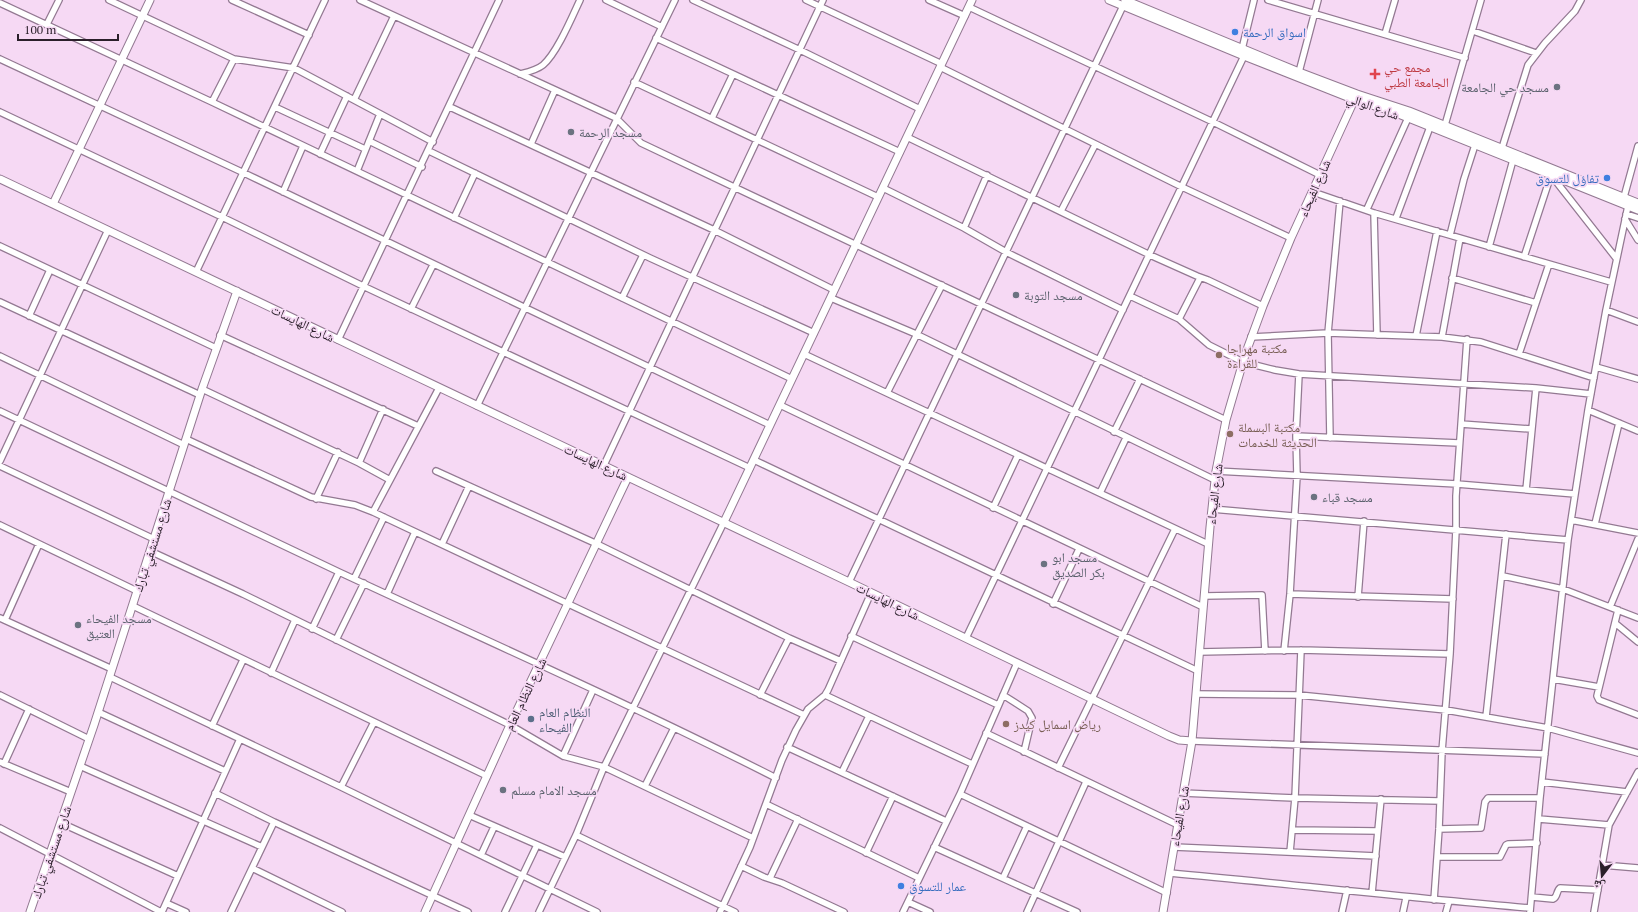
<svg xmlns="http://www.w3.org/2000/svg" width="1638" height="912" viewBox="0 0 1638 912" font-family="'PT Serif','Noto Naskh Arabic',serif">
	<rect width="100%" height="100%" fill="#f6d9f4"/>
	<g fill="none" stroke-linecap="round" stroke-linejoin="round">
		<defs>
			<path id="minor" d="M109,0L234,59L294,68L433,142
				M232,0L309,35
				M360,0L616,118L641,143L1226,420
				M606,0L662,27
				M693,0L800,50L920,109
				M806,0L942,64
				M929,0L965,16
				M1268,0L1465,58
				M0,3L212,102L792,379
				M969,7L1213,122L1320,175
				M47,24L59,0
				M1473,31L1536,53
				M1385,34L1395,0
				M656,38L900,152
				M1242,49L1254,0
				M0,59L244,173L770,425
				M940,67L1182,187L1291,238
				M1299,72L1318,0
				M520,74C528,72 537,70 543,65C557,53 572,17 580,0
				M634,82L878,197
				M354,100L394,16
				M212,102L234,59
				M275,107L365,149
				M450,107L714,230L834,290
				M0,112L222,217L365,287L750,468
				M712,118L733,74
				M1445,125L1481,0
				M907,137L1150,255L1197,276L1208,280L1263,306
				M369,141L422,167
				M531,144L555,90
				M1502,148L1528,65L1545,43L1575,11L1581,0
				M429,151L650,258L814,333
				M320,154L347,96
				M357,171L380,114
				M1551,175L1616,258
				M883,188L964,228L1006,252L1123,310
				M283,192L303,146
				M1313,192L1374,213L1611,282
				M1624,197L1638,146
				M1367,209L1408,118
				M1061,211L1095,145
				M1374,213L1377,335
				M1626,214L1638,218
				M454,218L475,173
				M1396,218L1430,127
				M1625,219L1638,240
				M964,228L987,175
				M1450,235L1464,179L1475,145
				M0,246L216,348
				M1489,247L1513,160
				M1524,257L1551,175
				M196,272L325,0
				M1452,278L1536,303
				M1130,296L1179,319L1209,345L1243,362L1275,370L1299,374L1536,388L1591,394
				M622,298L643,255
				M831,298L916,334L1215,480
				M0,302L200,395
				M411,309L433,265
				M1606,310L1638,322
				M29,316L50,270
				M1179,319L1200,278
				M220,335L418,426
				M1416,336L1437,231
				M1251,337L1328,333L1442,337L1481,342L1594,378
				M1442,337L1460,238
				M338,340L499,0
				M804,354L1208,544
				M1519,354L1549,264
				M0,356L184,445
				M1596,367L1638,379
				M202,389L359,463L383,409
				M887,393L942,285
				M780,405L1203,607
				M477,406L675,0
				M1588,410L1638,431
				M0,411C113,465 226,519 339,572C485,640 632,705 776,778
				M1461,424L1531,429
				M1114,432L1140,379
				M1296,436L1459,443
				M1330,438L1328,333L1340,201
				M186,439L311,497L355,505L373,512L804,715
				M754,460L1198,671
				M0,461L108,230
				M359,463L390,480
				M604,465L823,0
				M0,466L154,539
				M436,471L597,544L789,638L841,661
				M1216,471L1457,484L1575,494
				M1526,490L1536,388
				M1100,493L1126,438
				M316,499L338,452
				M993,508L1018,455
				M1212,509L1568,540
				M373,512L439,388
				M1571,520L1638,533
				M1595,524L1619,423
				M0,525L137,591
				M442,544L469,486
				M150,551L243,594L510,725L563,756L604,767L753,838
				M1503,576L1563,589L1638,618
				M354,579L384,517
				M849,582L1123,6
				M387,594L415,532
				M1290,594L1453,599
				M1204,596L1262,595L1265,651
				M1358,597L1364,521
				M1053,604L1079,549
				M133,606L487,776
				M1610,607L1638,539
				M1618,610L1597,696L1599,700L1638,715
				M0,618L112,669
				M5,620L39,544
				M1615,623L1638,642
				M312,629L339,572
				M851,636L998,705
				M966,638L1244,56
				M336,640L364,583
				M1284,651L1290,594L1297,476L1296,436L1299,374
				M1199,652L1301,650L1450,654
				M271,673L295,620
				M110,677L341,787L597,912
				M1553,679L1599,687
				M1196,694L1299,695L1446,710L1548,728L1638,753
				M0,695L89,739
				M760,695L789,638
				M825,695L972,764
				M1003,695L1028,711L1032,718L1024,752
				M98,712L225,771
				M1486,717L1506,534
				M212,726L243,660
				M986,733L1178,825
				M1192,741L1545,754
				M787,747L946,821
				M563,756L593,690
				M0,762L71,792
				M4,764L29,709
				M80,766L262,847
				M1058,768L1175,529
				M842,772L869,716
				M1542,782L1627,792
				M645,786L674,728
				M341,787L374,722
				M215,793L274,822L468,912
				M1183,793L1295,798L1440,801
				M960,794L1167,893
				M766,804L919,878
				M469,815L565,857
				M1539,819L1609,825
				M61,823L178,876
				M0,828L161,912
				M1439,829L1481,828L1485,802L1488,798H1540
				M1292,830L1378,831
				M576,835L735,912
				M934,847L1077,912
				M1174,847L1376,856
				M1290,852L1295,798L1301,650
				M866,853L893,796
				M481,855L494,827
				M1438,857H1500L1506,845L1508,844L1537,843
				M1602,865L1638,868
				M741,866L764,877L782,883L844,912
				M252,868L342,912
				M1170,873C1290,884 1410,898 1530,908
				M770,878L798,819
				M1003,878L1027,826
				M1372,893L1381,799
				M1532,897L1553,899C1558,897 1556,891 1560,888L1598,890
				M1434,900L1439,829L1442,751L1450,654L1456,530V496L1467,339
				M908,902L930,912
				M166,903L186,912
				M162,912L240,739
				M231,912L274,822
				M505,912L537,845
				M539,912L576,835L604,767L724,522
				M720,912L750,847L782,760L796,730L808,709L825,695L828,690L871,593
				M903,912L960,794L1017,663
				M1027,912L1086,782
				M1342,912L1347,890
				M1403,912L1406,898
				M1446,912L1449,901
				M1530,912L1540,798L1568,540L1588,410L1606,310L1628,206
				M1594,912L1609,825L1638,772"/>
			<path id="tertiary" d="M1109,0L1244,56L1355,100L1391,111L1638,210
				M1125,0L1299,72L1357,94L1409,111L1638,203
				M0,179L849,582L1169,736L1179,740L1192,741
				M53,204L150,0
				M724,522L972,0
				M30,912L94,725L202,389L237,291
				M425,912L510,725L628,477
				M1163,912L1192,741L1210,527L1216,471L1226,420L1245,355L1263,306L1291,238L1357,94"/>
		</defs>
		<use href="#minor" stroke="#937992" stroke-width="8"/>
		<use href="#tertiary" stroke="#937992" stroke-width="9"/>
		<use href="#minor" stroke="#fff" stroke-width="5.5"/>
		<use href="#tertiary" stroke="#fff" stroke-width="7"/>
	</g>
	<g fill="#3f7fe0" stroke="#f6d9f4" stroke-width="1.5">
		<circle cx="1235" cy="32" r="4"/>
		<circle cx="1607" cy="178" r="4"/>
		<circle cx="901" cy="886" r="4"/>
	</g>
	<path fill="#e0444e" stroke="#f6d9f4" stroke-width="1.5" d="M1373 68h4v4h4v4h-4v4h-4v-4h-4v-4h4z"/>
	<g fill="#6b7280" stroke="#f6d9f4" stroke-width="1.5">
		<circle cx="1557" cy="87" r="4"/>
		<circle cx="571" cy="132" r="4"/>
		<circle cx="1016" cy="295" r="4"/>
		<circle cx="1314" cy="497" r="4"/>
		<circle cx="1044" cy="564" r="4"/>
		<circle cx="78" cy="625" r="4"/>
		<circle cx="503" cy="790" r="4"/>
	</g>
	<g fill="#8d6e63" stroke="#f6d9f4" stroke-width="1.5">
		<circle cx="1219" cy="355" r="4"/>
		<circle cx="1230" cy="434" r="4"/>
		<circle cx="1006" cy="724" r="4"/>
	</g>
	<circle fill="#5c6f8a" stroke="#f6d9f4" stroke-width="1.5" cx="531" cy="719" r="4"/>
	<g text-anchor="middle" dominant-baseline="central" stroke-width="3.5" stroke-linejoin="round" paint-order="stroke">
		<g font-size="13" fill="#366cbe" stroke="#f6d9f4" text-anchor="start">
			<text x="1243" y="32">اسواق الرحمة</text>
			<text x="1599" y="178" text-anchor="end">تفاؤل للتسوق</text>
			<text x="909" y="886">عمار للتسوق</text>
		</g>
		<g font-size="13" fill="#be3a42" stroke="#f6d9f4" text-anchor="start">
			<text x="1384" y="67">مجمع حي<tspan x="1384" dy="15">الجامعة الطبي</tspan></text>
		</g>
		<g font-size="13" fill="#5b616d" stroke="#f6d9f4" text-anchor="start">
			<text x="1549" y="87" text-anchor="end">مسجد حي الجامعة</text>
			<text x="579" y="132">مسجد الرحمة</text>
			<text x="1024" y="295">مسجد التوبة</text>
			<text x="1322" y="497">مسجد قباء</text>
			<text x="1052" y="557">مسجد ابو<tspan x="1052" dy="15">بكر الصديق</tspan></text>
			<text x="86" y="618">مسجد الفيحاء<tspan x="86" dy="15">العتيق</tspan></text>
			<text x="511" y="790">مسجد الامام مسلم</text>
		</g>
		<g font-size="13" fill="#2a1f2a" stroke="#f6d9f4">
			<text transform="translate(1373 106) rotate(20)">شارع الوالي</text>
			<text transform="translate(1314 188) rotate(-66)">شارع الفيحاء</text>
			<text transform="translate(303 323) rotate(26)">شارع الهايسات</text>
			<text transform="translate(596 462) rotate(25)">شارع الهايسات</text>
			<text transform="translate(1214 494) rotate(-83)">شارع الفيحاء</text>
			<text transform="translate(152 545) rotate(-72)">شارع مستشفي تبارك</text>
			<text transform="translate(888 601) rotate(26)">شارع الهايسات</text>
			<text transform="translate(525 694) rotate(-64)">شارع النظام العام</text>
			<text transform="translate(1179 816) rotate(-80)">شارع الفيحاء</text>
			<text transform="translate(51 852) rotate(-71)">شارع مستشفي تبارك</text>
		</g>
		<g font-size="13" fill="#785e54" stroke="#f6d9f4" text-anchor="start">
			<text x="1227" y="348">مكتبة مهراجا<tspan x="1227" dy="15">للقراءة</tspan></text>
			<text x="1238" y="427">مكتبة البسملة<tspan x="1238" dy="15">الحديثة للخدمات</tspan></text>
			<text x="1014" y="724">رياض اسمايل كيدز</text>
		</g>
		<g font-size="13" fill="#4e5e75" stroke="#f6d9f4" text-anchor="start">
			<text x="539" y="712">النظام العام<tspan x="539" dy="15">الفيحاء</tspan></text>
		</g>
	</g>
	<g transform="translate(1602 876) rotate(196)" stroke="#f6d9f4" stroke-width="3" paint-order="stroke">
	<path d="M0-3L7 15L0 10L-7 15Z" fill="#2a1f2a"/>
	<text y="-6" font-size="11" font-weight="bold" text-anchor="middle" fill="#2a1f2a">ش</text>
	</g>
	<path d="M18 34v6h100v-6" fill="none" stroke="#2a1f2a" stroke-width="2"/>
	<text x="24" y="34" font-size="12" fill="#2a1f2a" stroke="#f6d9f4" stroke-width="3" paint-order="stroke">100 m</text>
</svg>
